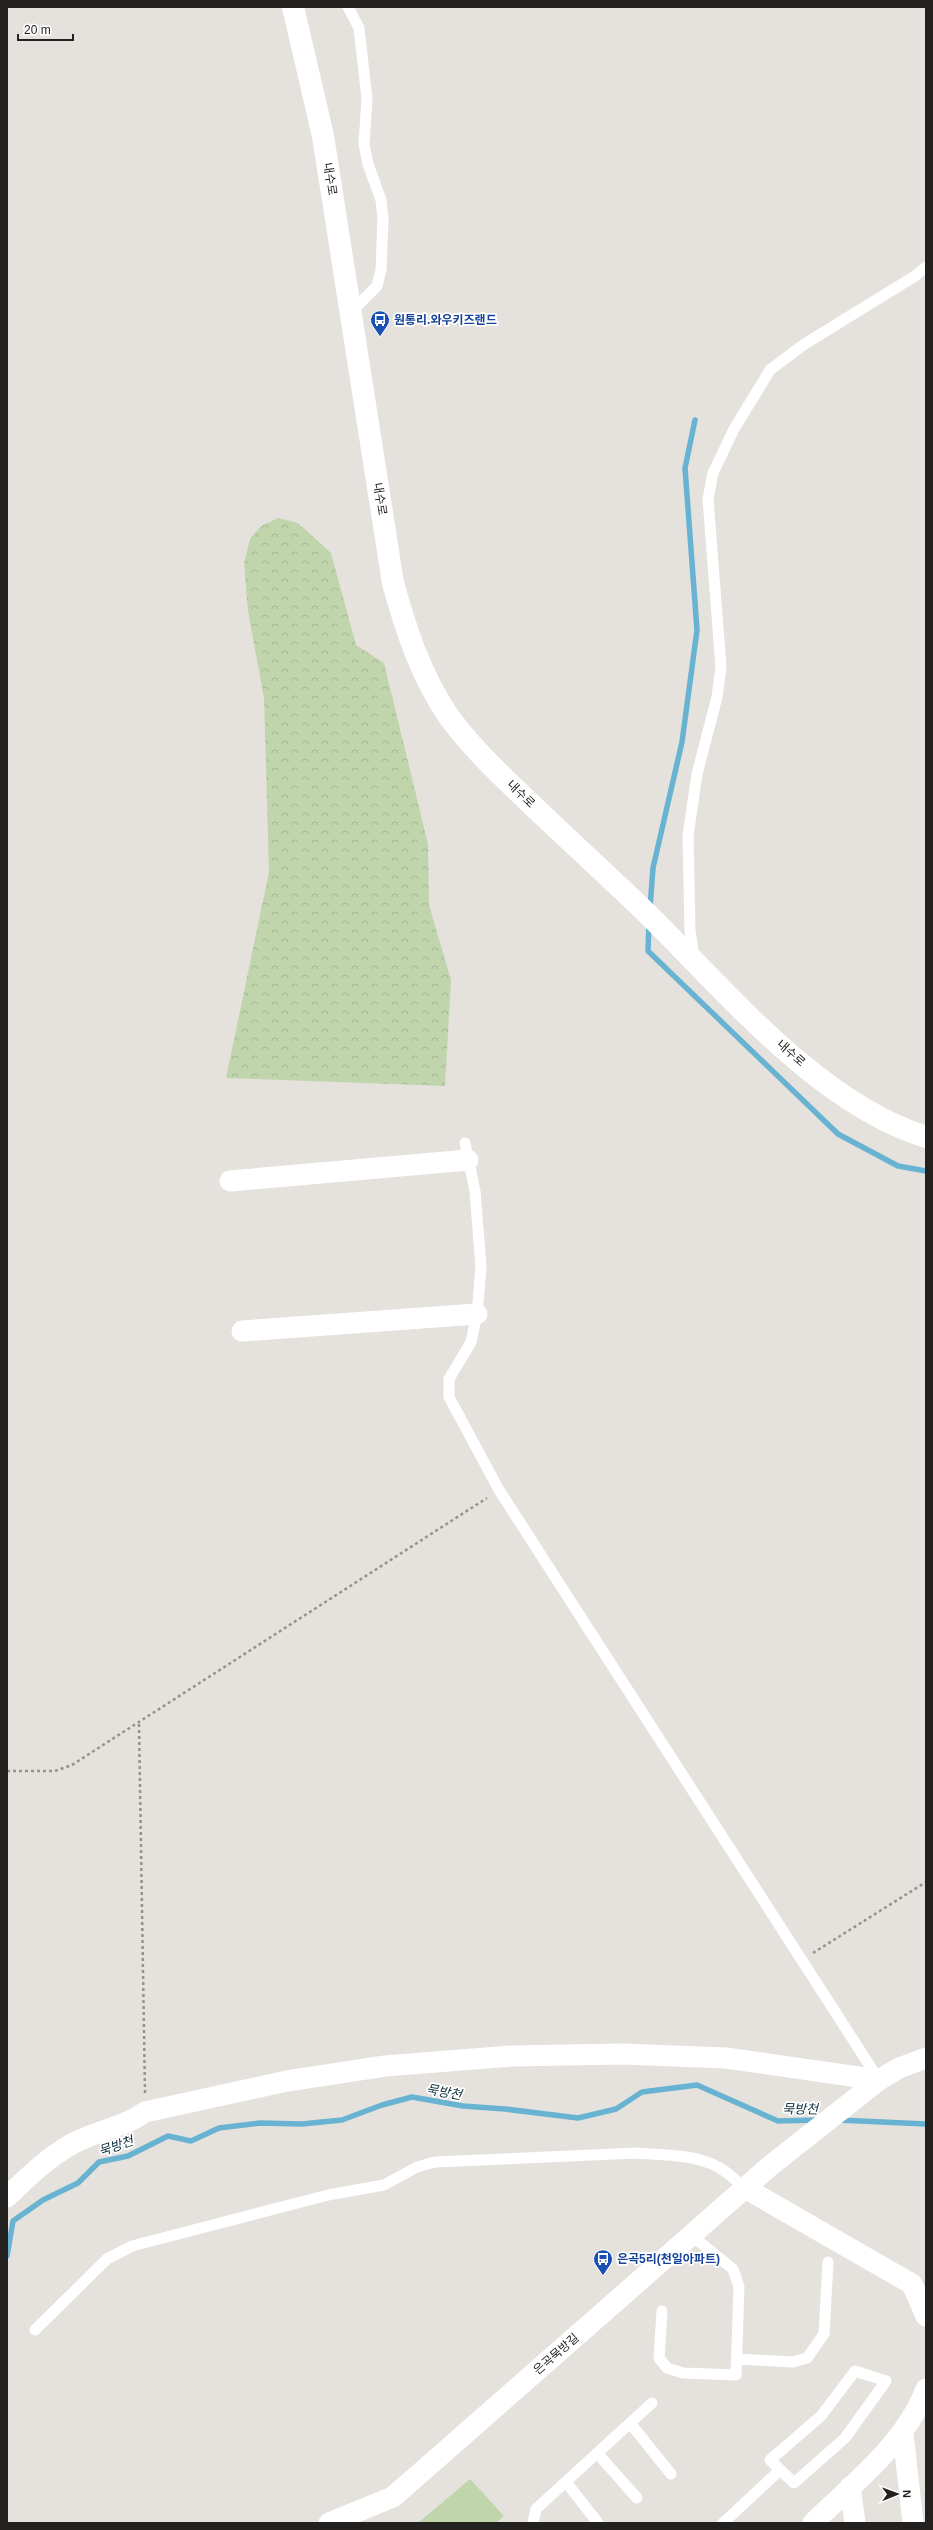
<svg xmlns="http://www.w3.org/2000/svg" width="933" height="2530" viewBox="0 0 933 2530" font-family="Arial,'Noto Sans KR',sans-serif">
	<defs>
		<pattern id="forest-crowns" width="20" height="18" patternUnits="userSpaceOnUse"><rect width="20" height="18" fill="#c1d5ac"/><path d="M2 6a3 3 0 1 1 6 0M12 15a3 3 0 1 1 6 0" fill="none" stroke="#a6b794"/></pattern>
	</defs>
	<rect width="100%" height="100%" fill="#e5e2dd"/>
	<path fill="url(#forest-crowns)" d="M278,518L298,523L331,553L356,645L384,663L428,844L429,905L451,980L445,1086L226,1078L269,872L264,698L248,611L244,563L250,539L261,526Z"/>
	<path fill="#c1d5ac" d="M470,2479L504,2516L496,2523H418Z"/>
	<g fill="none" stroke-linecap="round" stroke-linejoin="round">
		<path stroke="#68b3d2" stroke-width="5.5" d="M650,908L653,868L682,742L697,630L685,468L695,420
			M649,923L648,951L838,1134L898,1166L926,1171
			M838,2120L926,2124
			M7,2256L13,2221L43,2200L78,2183L99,2162L128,2156L168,2136L191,2141L219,2128L260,2123L302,2124L342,2120L382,2105L412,2097L463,2106L505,2109L578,2118L616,2109L642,2092L697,2085L778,2121L818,2120"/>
		<path stroke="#95928f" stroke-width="2.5" stroke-dasharray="3 3" stroke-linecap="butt" d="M139,1724L145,2093
			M7,1771H55L72,1765L487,1498
			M813,1953L926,1882"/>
		<path stroke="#fff" stroke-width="11" d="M348,7L359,28L367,99L364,144L368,164L381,200L383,219L381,270L377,286L352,311
			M694,958L690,931L688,836L697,774L717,697L721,667L708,499L713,473L734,429L770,370L803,345L915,276L926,267
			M465,1143L475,1191L481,1267L477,1314L471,1342L449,1379V1397L499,1490L879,2080
			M662,2311L659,2358L667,2368L683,2373L736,2375L739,2287L733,2269L691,2235
			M35,2330L107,2259L132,2246L328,2195L384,2185L417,2167L435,2162L636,2153C662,2155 695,2154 718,2167C728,2172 736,2181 745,2188
			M737,2359L793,2362L807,2358L824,2334L828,2262
			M855,2371L886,2381L845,2438L794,2483L770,2460L821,2416Z
			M630,2423L671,2474
			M597,2453L637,2498
			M566,2482L598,2523
			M533,2523L536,2509L652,2403
			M723,2523L779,2471"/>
		<path stroke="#fff" stroke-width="21" d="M230,1181L468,1160
			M242,1331L477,1314
			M745,2188L912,2284L926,2316
			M7,2197C27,2178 47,2158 72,2144C95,2131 123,2128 145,2112L287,2081L385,2066L512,2056L623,2054L726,2058L879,2080
			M903,2433L913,2523
			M850,2487L855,2523
			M329,2523L393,2497L770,2166L879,2080L899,2068L926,2058
			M813,2523C854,2483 906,2443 926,2389"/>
		<path stroke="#fff" stroke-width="22" d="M293,7L323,136L393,583C406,630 420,673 447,714C471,748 503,777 533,806C566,837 598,867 631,898C716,978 811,1101 926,1137"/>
	</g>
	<defs>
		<symbol id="bus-pin" viewBox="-11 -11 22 30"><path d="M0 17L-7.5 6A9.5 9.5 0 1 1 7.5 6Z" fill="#1a4fb4" stroke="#fff"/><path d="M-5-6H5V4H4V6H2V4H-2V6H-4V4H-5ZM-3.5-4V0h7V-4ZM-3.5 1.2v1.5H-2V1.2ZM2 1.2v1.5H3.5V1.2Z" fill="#fff"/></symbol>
	</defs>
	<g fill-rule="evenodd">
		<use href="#bus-pin" x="369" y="309" width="22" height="30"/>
		<use href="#bus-pin" x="592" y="2248" width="22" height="30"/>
	</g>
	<g text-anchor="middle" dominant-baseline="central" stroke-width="3.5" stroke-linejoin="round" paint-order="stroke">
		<g font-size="12" fill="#232120" stroke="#fff">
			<text transform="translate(330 179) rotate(81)">내수로</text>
			<text transform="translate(380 499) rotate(81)">내수로</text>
			<text transform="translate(521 794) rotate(44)">내수로</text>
			<text transform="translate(791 1053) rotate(41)">내수로</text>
			<text transform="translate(556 2354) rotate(-41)">은곡묵방길</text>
		</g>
		<g font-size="12" font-weight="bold" fill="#164399" stroke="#fff" text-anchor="start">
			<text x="394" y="320">원통리.와우키즈랜드</text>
			<text x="617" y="2259">은곡5리(천일아파트)</text>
		</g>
		<g font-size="13" font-style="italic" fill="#0a2e3c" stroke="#fff">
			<text transform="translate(444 2092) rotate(10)">묵방천</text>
			<text transform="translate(800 2109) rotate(1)">묵방천</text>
			<text transform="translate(116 2146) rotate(-19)">묵방천</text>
		</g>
	</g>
	<rect width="933" height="2530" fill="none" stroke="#232120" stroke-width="16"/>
	<g transform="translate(897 2494) rotate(89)" stroke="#ffffff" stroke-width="3" paint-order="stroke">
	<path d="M0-3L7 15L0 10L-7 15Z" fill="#232120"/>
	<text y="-6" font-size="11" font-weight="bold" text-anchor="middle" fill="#232120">N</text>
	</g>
	<path d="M18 34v6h55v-6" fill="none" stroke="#232120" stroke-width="2"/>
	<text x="24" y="34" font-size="12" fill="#232120" stroke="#ffffff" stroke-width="3" paint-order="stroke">20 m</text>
</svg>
